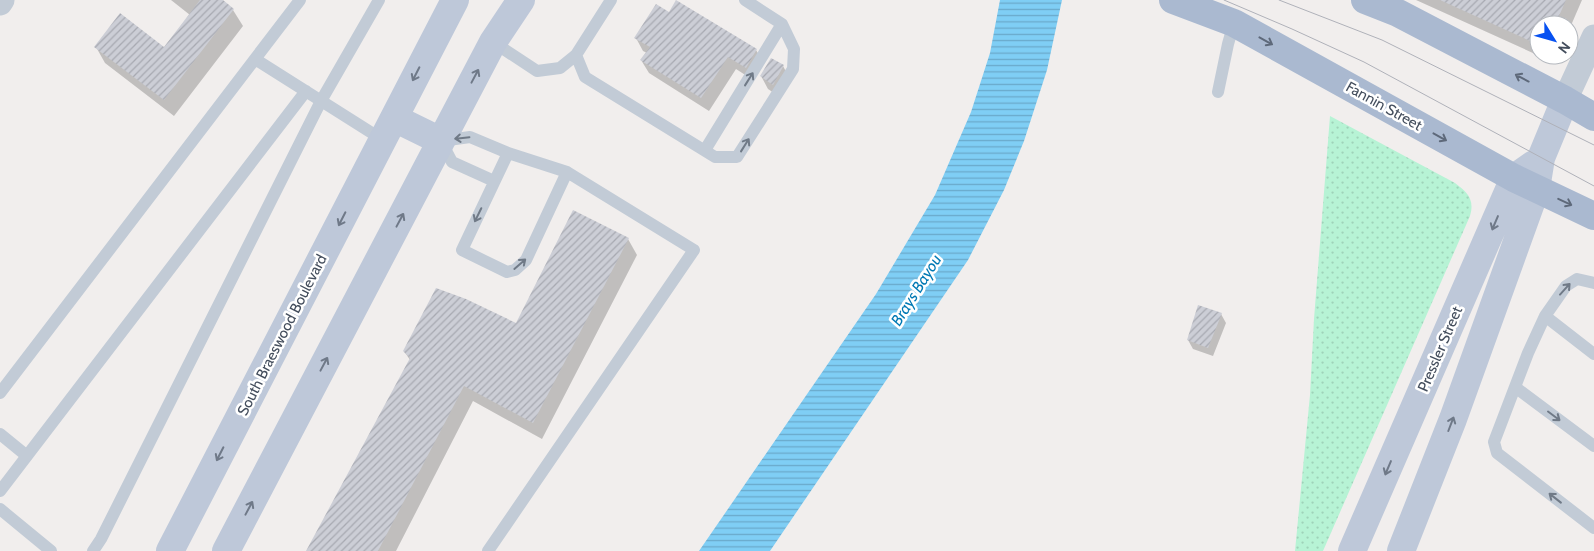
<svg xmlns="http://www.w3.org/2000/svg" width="1594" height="551" viewBox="0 0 1594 551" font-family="Cabin,sans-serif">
	<defs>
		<pattern id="grass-dots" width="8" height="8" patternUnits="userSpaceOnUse" patternTransform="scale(1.25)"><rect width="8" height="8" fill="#b7f3d5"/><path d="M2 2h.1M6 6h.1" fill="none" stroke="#9fd2b9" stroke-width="1.8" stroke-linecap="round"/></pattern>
		<pattern id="water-rules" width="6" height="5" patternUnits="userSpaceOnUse" patternTransform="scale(1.25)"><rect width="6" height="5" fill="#7fcef5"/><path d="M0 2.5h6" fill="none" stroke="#6aa9ca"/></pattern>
		<pattern id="building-hatch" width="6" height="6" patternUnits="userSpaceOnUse" patternTransform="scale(1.25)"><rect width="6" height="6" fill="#ccced6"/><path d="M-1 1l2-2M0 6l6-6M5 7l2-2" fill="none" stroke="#a7a9b1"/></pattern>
	</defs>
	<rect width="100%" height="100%" fill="#f1eeed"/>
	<path fill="url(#grass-dots)" d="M1330,116L1455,183C1467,192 1475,199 1470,216L1323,551H1295L1310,395L1314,319Z"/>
	<path fill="url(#water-rules)" d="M1000,0H1062L1047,70L1024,141L1004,190L968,260L770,551H699L876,294L935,195L971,112L990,53Z"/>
	<path fill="#0003" d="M171,0H221L233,10L243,26L174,116L105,63L96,47L164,49L190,15Z
		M1416,0H1582L1569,30V25H1539V55H1558L1555,63Z
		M669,14L756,50L764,63L753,80L736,69L709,111L649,73L641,60L647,53L643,51L636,38Z
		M783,66L790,79L780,97L768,89L761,76Z
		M628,239L637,255L542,439L473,401L396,551H308L410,360L404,351L516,324Z
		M1221,314L1226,323L1213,356L1193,349L1188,340Z"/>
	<path fill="url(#building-hatch)" d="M200,0H223L234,9L164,100L94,47L120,13L164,47Z
		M676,0L757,49L746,68L728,57L701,98L640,60L650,47L634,38L656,4L669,12Z
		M1440,0H1566L1555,25H1539V45Z
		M771,58L784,65L773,85L760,76Z
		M573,210L629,238L533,423L464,386L378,551H306L410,358L403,351L436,288L466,299L516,323Z
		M1198,305L1222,313L1208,348L1187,340Z"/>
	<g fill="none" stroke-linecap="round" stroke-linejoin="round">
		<path stroke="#c2cbd6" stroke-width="12" d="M611,0L576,55L585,77L715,157H737L793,69L794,49L782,24L745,0
			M493,42L537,71L560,68L576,55
			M255,59L383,140
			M1218,92L1228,44L1234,23
			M705,150L782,24
			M508,153L462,250L507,272L515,270L526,260L567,172
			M1594,283L1577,279L1566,286L1545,316L1528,353L1494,442L1497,453L1594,528
			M1545,316L1594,354
			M1515,387L1594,446
			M0,393L300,0
			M0,434L27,456
			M0,491L306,91
			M0,509L51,551
			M93,551L101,539L321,101L379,0
			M488,551L694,250L567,172L508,153L470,137L441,141L452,162L494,181"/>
		<path stroke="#c2cbd6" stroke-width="25" d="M0,3L2,0
			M1565,100L1594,37"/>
		<path stroke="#bec8d9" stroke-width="28" d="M394,118L441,141
			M170,551L455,0
			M226,551L493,42L521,0
			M1352,551L1514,178L1534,164
			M1401,551L1453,419L1536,189L1541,158L1565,100"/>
		<path stroke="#aab9d0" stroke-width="28" d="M1173,0L1234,23L1514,178L1594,216
			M1365,0L1398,13L1565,100L1594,117"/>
		<path stroke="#afb1b9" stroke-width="1" d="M1224,0L1292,29L1364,62L1594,186
			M1279,0L1382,40L1594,145"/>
	</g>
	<defs><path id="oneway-shaft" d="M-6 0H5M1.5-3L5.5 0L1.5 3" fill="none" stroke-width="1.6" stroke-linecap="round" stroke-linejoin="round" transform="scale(1.25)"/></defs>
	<g stroke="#5e697a">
		<use href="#oneway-shaft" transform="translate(1266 41) rotate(29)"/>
		<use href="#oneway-shaft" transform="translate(1522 78) rotate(-152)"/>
		<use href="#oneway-shaft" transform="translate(1440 137) rotate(29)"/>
		<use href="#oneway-shaft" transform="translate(1565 202) rotate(25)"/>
	</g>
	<g stroke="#6f7988">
		<use href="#oneway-shaft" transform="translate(416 74) rotate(117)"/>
		<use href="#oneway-shaft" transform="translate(475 76) rotate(-62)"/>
		<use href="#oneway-shaft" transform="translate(342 219) rotate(117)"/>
		<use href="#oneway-shaft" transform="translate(400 220) rotate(-62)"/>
		<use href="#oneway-shaft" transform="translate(1495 223) rotate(113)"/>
		<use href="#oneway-shaft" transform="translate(324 364) rotate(-62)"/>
		<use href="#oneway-shaft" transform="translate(1451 424) rotate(-69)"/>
		<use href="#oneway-shaft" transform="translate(220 454) rotate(117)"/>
		<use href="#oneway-shaft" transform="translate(1388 468) rotate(113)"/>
		<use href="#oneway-shaft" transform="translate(249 508) rotate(-62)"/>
	</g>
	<g stroke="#707a87">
		<use href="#oneway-shaft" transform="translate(749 79) rotate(-58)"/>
		<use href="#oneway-shaft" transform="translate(462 138) rotate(174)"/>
		<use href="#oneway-shaft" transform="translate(745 145) rotate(-58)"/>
		<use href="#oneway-shaft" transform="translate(478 215) rotate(116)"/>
		<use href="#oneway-shaft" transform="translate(520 264) rotate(-41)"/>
		<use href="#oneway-shaft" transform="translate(1565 289) rotate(-48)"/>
		<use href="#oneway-shaft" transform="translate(1554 416) rotate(37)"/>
		<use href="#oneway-shaft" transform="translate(1555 498) rotate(-142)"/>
	</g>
	<g text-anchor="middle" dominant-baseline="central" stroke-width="5" stroke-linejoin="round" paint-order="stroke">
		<g font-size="15" fill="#444e5d" stroke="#fff">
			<text transform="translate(1384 106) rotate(29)">Fannin Street</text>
			<text transform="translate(282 335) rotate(-63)">South Braeswood Boulevard</text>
			<text transform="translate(1440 349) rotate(-67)">Pressler Street</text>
		</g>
		<g font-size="16" font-style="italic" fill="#0079b4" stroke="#fff">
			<text transform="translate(916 290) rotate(-58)">Brays Bayou</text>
		</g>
	</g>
	<g transform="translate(1554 40) rotate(127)"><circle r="24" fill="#ffffff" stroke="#b4b8be"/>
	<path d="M0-4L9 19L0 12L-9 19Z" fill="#0751f1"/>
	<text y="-8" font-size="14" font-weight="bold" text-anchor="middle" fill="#444e5d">N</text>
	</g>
</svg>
